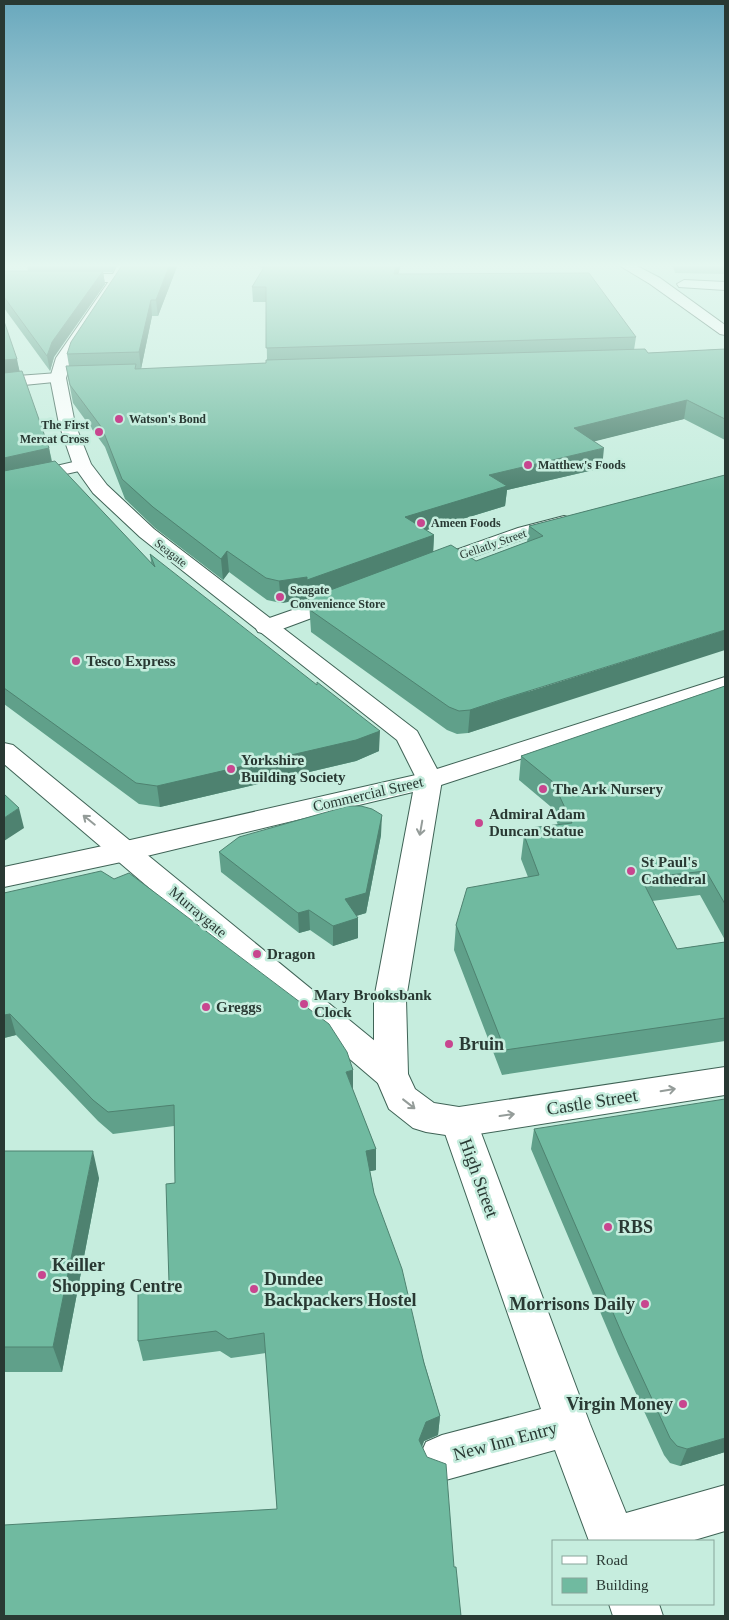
<svg xmlns="http://www.w3.org/2000/svg" width="729" height="1620" viewBox="0 0 729 1620" font-family="Georgia,serif">
	<rect width="100%" height="100%" fill="#c6edde"/>
	<g fill="none" stroke-linecap="round" stroke-linejoin="round">
		<defs>
			<path id="pedestrian" d="M82,460L88,461L91,465L88,469L4,488V478Z
				M4,743L13,745L403,1064L408,1074L403,1084L391,1088L379,1084L4,764Z
				M459,1107L472,1111L477,1122L590,1424L626,1513L725,1485V1531L691,1541H589L555,1450L442,1481L426,1474L419,1458L426,1442L442,1435L541,1409L441,1122L446,1111Z
				M609,1604H659L663,1616H613Z"/>
			<path id="minor" d="M4,274H117L123,278L117,282H4Z
				M684,280L725,282V290L679,287L677,284Z
				M58,373L64,375L66,378L64,381L4,387V377Z
				M564,516L571,518L574,522L571,526L532,536L436,570L429,572L422,570L419,566L422,562L518,528Z
				M344,592L352,593L355,598L352,603L274,632L266,634L258,632L255,627L258,622Z
				M429,772L438,774L442,780L406,999L408,1074L415,1089L434,1103L459,1107L725,1067V1095L459,1137L426,1132L413,1128L389,1109L374,1074V999L413,792L126,861L4,887V867L126,841Z"/>
			<path id="tertiary" d="M118,264H130L123,278L72,358L66,378L75,424L91,464L107,485L154,529L417,731L437,769L725,677V692L438,786L429,788L420,786L397,740L140,537L93,493L73,465L59,424L50,378L56,358L111,278Z"/>
			<path id="trunk" d="M617,264H633L660,278L725,325V335L720,334L650,284Z"/>
		</defs>
		<use href="#pedestrian" stroke="#3f6356" stroke-width="2"/>
		<use href="#minor" stroke="#3f6356" stroke-width="2"/>
		<use href="#tertiary" stroke="#3f6356" stroke-width="2"/>
		<use href="#trunk" stroke="#3f6356" stroke-width="2"/>
		<use href="#pedestrian" fill="#fff" fill-rule="evenodd"/>
		<use href="#minor" fill="#fff" fill-rule="evenodd"/>
		<use href="#tertiary" fill="#fff" fill-rule="evenodd"/>
		<use href="#trunk" fill="#fff" fill-rule="evenodd"/>
	</g>
	<path fill="#60a08a" d="M27,264H117L112,272H103L105,284L54,357L50,371L4,308V271H28Z
		M123,264H178L158,316H152L141,369L266,363L267,360L266,302H253L252,287L263,269L255,264H401L398,274L636,337L634,350L648,353L725,349V440L684,419L594,441L602,468L507,490L505,506L426,530L434,535L433,552L476,561L527,542L529,526L725,475L501,722L468,733L457,734L447,730L311,632L309,601H308V599L281,603L267,600L229,572L223,580L155,528L125,499L105,447L73,403L66,366H69L67,354Z
		M672,264H725V274L675,273Z
		M4,321L20,372L49,448L52,461L151,563L150,554L379,751L356,761L160,807L139,804L4,704Z
		M725,686V940L700,895L652,901L677,949L725,942V1041L502,1075L454,950L456,925L528,877L521,859L524,835H530V828L558,825L550,806L519,780L521,756Z
		M381,835L366,913L356,916L358,918V938L333,946L310,930L299,933L221,872L219,852Z
		M4,893L353,1091L376,1149V1170L370,1171L374,1193L440,1416L438,1435L424,1441L422,1447L454,1567L461,1616L277,1509L266,1353L231,1358L220,1351L143,1361L138,1341L169,1283L175,1183L174,1126L113,1134L98,1121L16,1035L4,1038Z
		M534,1129L725,1452L680,1466L670,1463L664,1455L618,1354L531,1149Z
		M4,1151L99,1178L62,1372H4Z"/>
	<path fill="#4e8270" d="M111,264H117L112,272Z
		M170,264H178L158,316L156,300Z
		M397,264H401L394,290V274Z
		M103,271L105,284L54,357L50,371L47,356L52,342Z
		M151,300L152,316L141,369L139,352Z
		M17,359L20,374L4,376V360Z
		M687,400L684,419L572,447L574,428Z
		M49,448L52,465L4,476V458Z
		M604,448L602,468L507,490L505,506L404,537L405,517L489,475Z
		M434,535L433,555L308,601L307,580Z
		M227,551L229,572L223,580L221,559Z
		M307,577L308,599L281,603L279,581Z
		M725,630V650L468,733L470,710Z
		M380,731L379,751L356,761L160,807L157,786Z
		M19,808L24,828L4,841V818Z
		M382,815L381,835L366,913L346,919L345,899Z
		M309,910L310,930L299,933L298,913Z
		M358,918V938L333,946V926Z
		M10,1014L16,1035L4,1038V1015Z
		M353,1070V1091L346,1072Z
		M376,1149V1170L366,1172V1151Z
		M93,1151L99,1178L62,1372L53,1347Z
		M440,1416L438,1435L424,1441L417,1459L419,1440L426,1422Z
		M725,1438V1452L680,1466L687,1449Z"/>
	<path fill="#70baa0" stroke="#4e8270" d="M123,264H170L156,300H151L139,352L67,354L71,342Z
		M266,264H397L394,274L589,273L636,337L266,348V287H252Z
		M4,271H103L52,342L47,356L4,297Z
		M4,321L17,359L4,360Z
		M645,349L648,353L725,349V419L687,400L574,428L604,448L489,475L507,486L405,517L434,535L307,580V577L279,581L266,578L227,551L221,559L153,507L122,479L102,428L70,385L66,366L136,364L135,369L266,363V360Z
		M22,371L49,448L4,458V373Z
		M55,461L155,567L150,554L317,685V682L380,731L356,740L157,786L136,783L4,688V471Z
		M725,475V630L503,699L470,710L459,711L449,707L310,610L309,598L451,545L476,561L543,536L529,526Z
		M725,686V904L706,871L641,878L677,949L725,942V1018L505,1050L456,925L467,888L539,875L524,835L533,834L530,828L572,823L553,782L521,756Z
		M4,794L19,808L4,818Z
		M348,806H361L372,809L382,815L366,893L345,899L358,918L333,926L309,910L298,913L219,852L239,837Z
		M101,871L114,879L129,873L329,1024L347,1052L353,1070L346,1072L376,1149L366,1151L374,1193L402,1269L424,1363L440,1416L426,1422L419,1440L427,1457L446,1464L454,1567H456L461,1616H4V1525L277,1509L264,1333L228,1339L216,1331L138,1341V1289L169,1283L166,1184L175,1183L174,1105L108,1112L93,1100L10,1014L4,1015V893Z
		M725,1099V1438L687,1449L677,1446L670,1438L623,1336L534,1129Z
		M4,1151H93L53,1347H4Z"/>
	<defs><path id="oneway-shaft" d="M-6 0H5M1.5-3L5.5 0L1.5 3" fill="none" stroke-width="1.6" stroke-linecap="round" stroke-linejoin="round" transform="scale(1.25)"/></defs>
	<g stroke="#949c99">
		<use href="#oneway-shaft" transform="translate(89 820) rotate(-141)"/>
		<use href="#oneway-shaft" transform="translate(421 828) rotate(100)"/>
		<use href="#oneway-shaft" transform="translate(668 1090) rotate(-9)"/>
		<use href="#oneway-shaft" transform="translate(409 1104) rotate(38)"/>
		<use href="#oneway-shaft" transform="translate(507 1115) rotate(-8)"/>
	</g>
	<linearGradient id="sky" x2="0" y2="1"><stop stop-color="#69a8bd"/><stop offset="0.54" stop-color="#e5f7f0"/><stop offset="1" stop-color="#e5f7f0" stop-opacity="0"/></linearGradient>
	<rect width="729" height="491" fill="url(#sky)"/>
	<g fill="#c8468f" stroke="#c6edde" stroke-width="2">
		<circle cx="119" cy="419" r="5"/>
		<circle cx="99" cy="432" r="5"/>
		<circle cx="528" cy="465" r="5"/>
		<circle cx="421" cy="523" r="5"/>
		<circle cx="280" cy="597" r="5"/>
		<circle cx="76" cy="661" r="5"/>
		<circle cx="231" cy="769" r="5"/>
		<circle cx="543" cy="789" r="5"/>
		<circle cx="479" cy="823" r="5"/>
		<circle cx="631" cy="871" r="5"/>
		<circle cx="257" cy="954" r="5"/>
		<circle cx="304" cy="1004" r="5"/>
		<circle cx="206" cy="1007" r="5"/>
		<circle cx="449" cy="1044" r="5"/>
		<circle cx="608" cy="1227" r="5"/>
		<circle cx="42" cy="1275" r="5"/>
		<circle cx="254" cy="1289" r="5"/>
		<circle cx="645" cy="1304" r="5"/>
		<circle cx="683" cy="1404" r="5"/>
	</g>
	<g text-anchor="middle" dominant-baseline="central" stroke-width="5" stroke-linejoin="round" paint-order="stroke">
		<g font-size="12" font-weight="bold" fill="#293933" stroke="#c6edde" text-anchor="start">
			<text x="129" y="419">Watson's Bond</text>
			<text x="89" y="425" text-anchor="end">The First<tspan x="89" dy="14">Mercat Cross</tspan></text>
			<text x="538" y="465">Matthew's Foods</text>
			<text x="431" y="523">Ameen Foods</text>
			<text x="290" y="590">Seagate<tspan x="290" dy="14">Convenience Store</tspan></text>
		</g>
		<g font-size="12" fill="#293933" stroke="#c6edde">
			<text transform="translate(493 544) rotate(-19)">Gellatly Street</text>
			<text transform="translate(171 553) rotate(38)">Seagate</text>
		</g>
		<g font-size="15" font-weight="bold" fill="#293933" stroke="#c6edde" text-anchor="start">
			<text x="86" y="661">Tesco Express</text>
			<text x="241" y="760">Yorkshire<tspan x="241" dy="17">Building Society</tspan></text>
			<text x="553" y="789">The Ark Nursery</text>
			<text x="489" y="814">Admiral Adam<tspan x="489" dy="17">Duncan Statue</tspan></text>
			<text x="641" y="862">St Paul's<tspan x="641" dy="17">Cathedral</tspan></text>
			<text x="267" y="954">Dragon</text>
			<text x="314" y="995">Mary Brooksbank<tspan x="314" dy="17">Clock</tspan></text>
			<text x="216" y="1007">Greggs</text>
		</g>
		<g font-size="15" fill="#293933" stroke="#c6edde">
			<text transform="translate(368 794) rotate(-13)">Commercial Street</text>
			<text transform="translate(198 912) rotate(40)">Murraygate</text>
		</g>
		<g font-size="18" font-weight="bold" fill="#293933" stroke="#c6edde" text-anchor="start">
			<text x="459" y="1044">Bruin</text>
			<text x="618" y="1227">RBS</text>
			<text x="52" y="1265">Keiller<tspan x="52" dy="21">Shopping Centre</tspan></text>
			<text x="264" y="1279">Dundee<tspan x="264" dy="21">Backpackers Hostel</tspan></text>
			<text x="635" y="1304" text-anchor="end">Morrisons Daily</text>
			<text x="673" y="1404" text-anchor="end">Virgin Money</text>
		</g>
		<g font-size="18" fill="#293933" stroke="#c6edde">
			<text transform="translate(592 1102) rotate(-9)">Castle Street</text>
			<text transform="translate(479 1178) rotate(70)">High Street</text>
			<text transform="translate(505 1441) rotate(-15)">New Inn Entry</text>
		</g>
	</g>
	<rect width="729" height="1620" fill="none" stroke="#293933" stroke-width="10"/>
	<rect x="552" y="1540" width="162" height="65" fill="#c6edde" stroke="#87a59a"/>
	<rect x="562" y="1556" width="25" height="8" fill="#ffffff" stroke="#87a59a"/>
	<text x="596" y="1565" font-size="15" fill="#293933">Road</text>
	<rect x="562" y="1578" width="25" height="15" fill="#70baa0" stroke="#87a59a"/>
	<text x="596" y="1590" font-size="15" fill="#293933">Building</text>
</svg>
